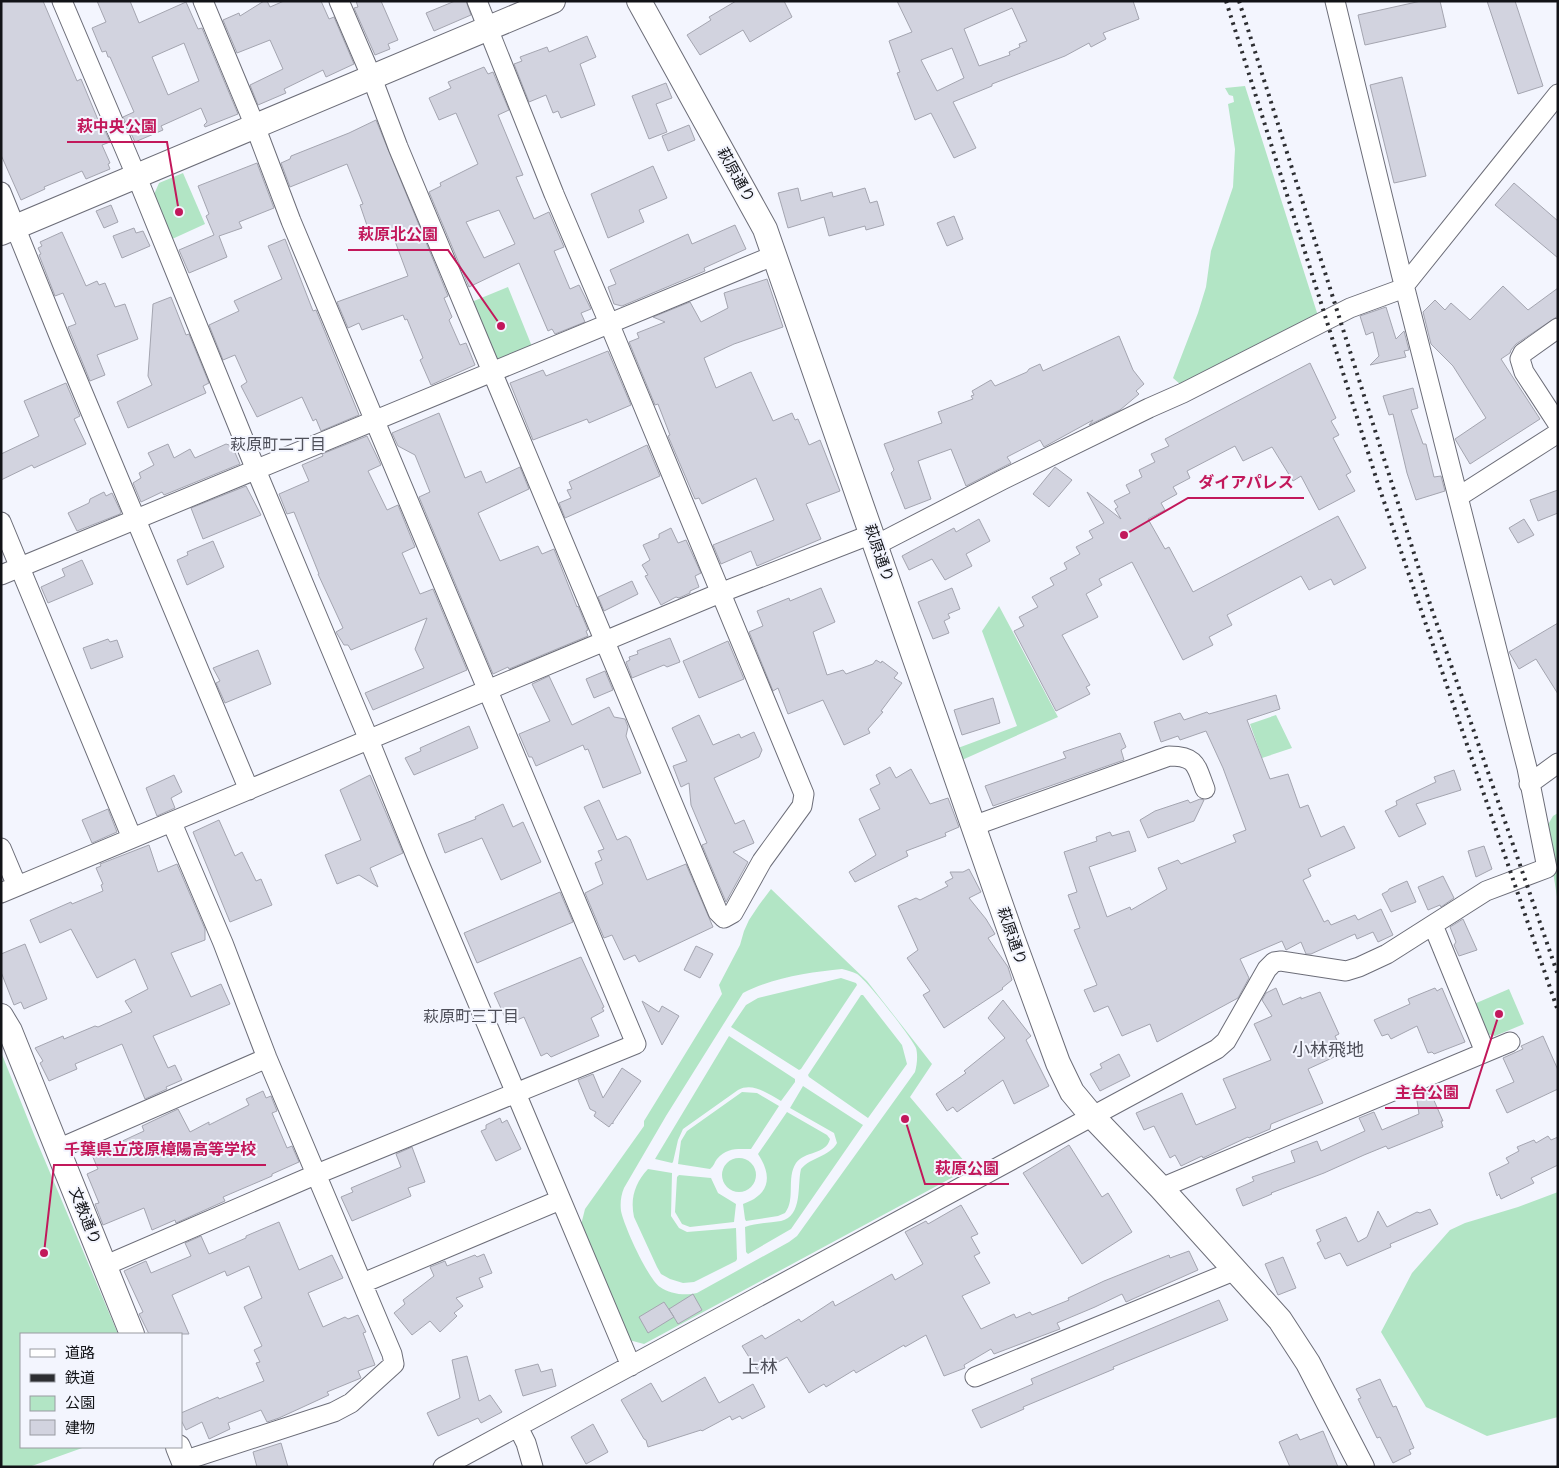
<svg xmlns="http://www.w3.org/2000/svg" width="1559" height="1468" viewBox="0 0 1559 1468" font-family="Karla,'Noto Sans JP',sans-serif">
	<rect width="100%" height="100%" fill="#f3f5fe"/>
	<path fill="#b2e5c5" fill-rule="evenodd" d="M1245,86L1319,319L1180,384L1173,378L1198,313L1206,287L1211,251L1233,187L1235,149L1228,104L1234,102L1233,96L1229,95L1225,88Z
		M183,173L205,224L170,240L152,199L159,183Z
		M508,287L533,349L502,362L492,358L469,303Z
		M999,606L1058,717L962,760L958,748L1017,726L982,631Z
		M1276,715L1292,748L1262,758L1250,724Z
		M1558,813V903L1546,828L1553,816Z
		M771,889L867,981L932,1064L910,1097L970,1168L644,1344L629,1340L581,1225L585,1209L644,1126V1121L722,994L719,985L740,945L744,931L749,920L759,905ZM842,969C847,970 853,972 857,974C866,979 912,1038 916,1048C918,1055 917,1065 915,1072L797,1236L789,1242L697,1293C685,1296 670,1294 660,1287C648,1279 624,1226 621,1211C620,1203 621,1195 624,1188L666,1116L743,993C771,978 811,972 842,969Z
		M841,978L856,983L857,985L801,1069L799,1070L731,1027L746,1005L758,998Z
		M1509,989L1524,1024L1495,1036L1487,1034L1474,1004Z
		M861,995H863L902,1045L907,1064L868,1118L809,1077L808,1075Z
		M729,1036L795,1079V1082L781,1101C768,1094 753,1082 738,1090L683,1129L678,1140L673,1162L672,1163L655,1159Z
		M1,1052L35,1137L118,1334H21V1447H85L29,1467H1Z
		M803,1086L863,1125L791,1229L748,1254L746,1252L745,1227C756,1223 769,1223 781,1221C803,1216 797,1185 801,1169C811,1157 829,1157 837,1143L834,1133L790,1108Z
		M742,1092L757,1093L779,1106L751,1149C738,1149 727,1147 717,1159C714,1163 714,1166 710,1169L678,1164L681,1141L687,1131Z
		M787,1112L827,1135L830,1139C826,1155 804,1151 796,1163C786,1178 796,1199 785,1213L778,1216L746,1221L745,1219L743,1204C747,1202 751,1201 754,1199C773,1187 768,1169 758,1154Z
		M722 1175a17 17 0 1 1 34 0a17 17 0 1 1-34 0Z
		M648,1169L672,1173L671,1216L679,1228L687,1232L736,1228L737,1259L736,1261L694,1282L683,1283L670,1279L661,1274L657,1267L634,1217C630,1198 635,1183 648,1169Z
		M679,1175L711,1178L718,1193L736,1204L734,1222L690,1227L682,1224L675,1212L677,1177Z
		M1558,1192V1417L1487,1436L1426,1407L1381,1332L1412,1273L1450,1230L1465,1223L1518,1207Z"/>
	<path fill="#d2d3df" stroke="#a4a5b0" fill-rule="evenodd" d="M1,1H43L77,81L81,79L101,127L103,126L110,142L102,145L110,163L108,164L110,169L86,179L82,171L44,187L45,189L21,200L1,155Z
		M97,1H130L139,23L186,2L198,29L202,28L238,114L205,127L204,125L207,122L201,108L161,126L163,130L135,142L123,117L134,112L110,57H108L106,51L102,52L92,28L106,22ZM184,43L199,81L168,95L152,57Z
		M264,1H267L270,7L284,1H321L329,19L334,17L354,64L326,77L323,70L284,89L286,93L258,105L250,85L283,69L270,40L237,53L223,20L239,13L240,16Z
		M356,1H381L398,40L388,44L390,49L375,55L354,8L358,7Z
		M455,1H466L471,15L434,31L426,13Z
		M736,1H784L792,17L750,42L743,30L700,55L687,35L711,20L709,17Z
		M897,1H1133L1139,19L1103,33L1106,39L1091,47L1089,43L1065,56L992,84V86L953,102L976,148L954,158L931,113L915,120L897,73L900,72L889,41L912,32ZM1012,8L1027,41L1019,44L1020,47L1009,52L1010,55L979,66L964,29ZM952,48L964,78L937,91L921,60Z
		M1421,1H1440L1446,27L1365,45L1358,15Z
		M1487,1H1515L1543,86L1518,94Z
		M587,36L596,57L580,64L595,105L561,118L558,111L553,113L546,95L529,102L514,64L522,61L520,57L547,47L549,52Z
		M484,67L488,74L493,72L509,110L498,115L523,175L516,177L534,219L549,212L564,247L554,251L570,289L579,285L591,309L581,313L585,322L555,334L552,329L548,331L519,263L469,287L429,192L441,186L440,183L478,164L456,113L439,120L429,98L451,88L448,82ZM499,210L515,244L484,258L466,222Z
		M1402,77L1426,176L1394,183L1370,85Z
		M666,83L672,98L656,104L667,132L649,139L632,96Z
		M376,120L448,296L444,298L452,317L449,320L460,345L466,343L475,365L431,385L420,360L423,358L407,319L405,320L403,315L362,330L359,323L348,328L337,302L408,276L392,233L372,240L360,205L363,204L347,164L290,187L281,163L290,159L291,156L349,133Z
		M689,125L695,140L668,151L662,136Z
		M257,163L274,208L239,222L242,228L219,236L227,257L189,273L179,250L214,235L206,216L209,214L198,186Z
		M653,166L667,198L639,210L644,222L608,238L591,194Z
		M1514,183L1558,221V258L1495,205Z
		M798,188L801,201L832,192L833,197L865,188L870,203L877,201L884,225L866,230L865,226L829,236L824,217L788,228L778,193Z
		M111,205L118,222L104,228L96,211Z
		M954,216L963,239L947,246L937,223Z
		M735,225L746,249L704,268L705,271L622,306L614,304L608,287L616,284L610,270L688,234L692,244Z
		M134,228L136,233L143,231L150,246L122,258L113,236Z
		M62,232L86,286L97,281L99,285L105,283L115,307L125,304L138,339L97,355L105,375L90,381L68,327L76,324L63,293L55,296L39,255L41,254L38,248L42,246L40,242Z
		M285,239L313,311L316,310L359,415L321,431L316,419L313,421L302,397L257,417L241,386L247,382L235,355L223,360L209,325L239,311L234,301L282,279L268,246Z
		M767,279L783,327L734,344L704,358L716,388L751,372L773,421L792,413L795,420L798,419L809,445L820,440L840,491L806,504L821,539L757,566L751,551L721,564L713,545L774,520L756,478L702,504L699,498L695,499L668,436L670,435L658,404L655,405L629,342L639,338L637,333L665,322L653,317L690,302L701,322L728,308L724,293Z
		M1503,286L1528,310L1558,288V316L1516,344L1511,350L1510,353L1501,359L1540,419L1470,464L1455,439L1486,418L1453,366L1431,344L1423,312L1435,300L1445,310L1451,303L1470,320Z
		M171,297L186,335L189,334L209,383L203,386L206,393L128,428L117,402L152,385L148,376L153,304Z
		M1386,307L1396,339L1404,331L1409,350L1404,351L1406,357L1370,365L1379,356L1373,332L1366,335L1360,316Z
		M1119,336L1133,370L1144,384L1136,391L1139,394L1120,410L1089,425L1093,420L1044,447L1040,440L1007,457L1011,463L966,486L951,449L918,461L931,499L905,509L891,473L894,470L884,444L942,423L938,412L973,399L971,396L974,395L972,391L991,380L995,386L1027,372L1029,369L1040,364L1043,371Z
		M608,351L631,405L589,423L587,419L533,440L510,383L543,370L546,376Z
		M1310,363L1336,418L1331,421L1339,435L1333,438L1351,472L1346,475L1355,491L1319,510L1301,476L1293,481L1272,447L1243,461L1235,446L1187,471L1190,478L1173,487L1177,494L1161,503L1165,510L1148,519L1165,549L1169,547L1193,592L1338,516L1366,568L1334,585L1331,579L1309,590L1301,576L1227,615L1232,625L1209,637L1213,645L1183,660L1132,562L1099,579L1102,585L1086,594L1098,617L1062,635L1090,685L1086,687L1090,694L1056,711L1014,631L1024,626L1019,617L1038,607L1032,597L1054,585L1050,578L1067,569L1064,563L1080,554L1076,547L1093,538L1089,531L1104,523L1087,492L1121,519L1115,509L1118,507L1114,501L1130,493L1126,485L1142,477L1139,470L1155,462L1151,454L1169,446L1165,439Z
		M66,383L80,416L74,419L86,444L34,468L32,465L1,480V454L39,436L24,401Z
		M1413,388L1418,408L1411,410L1423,444H1426L1434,477L1441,476L1445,491L1416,500L1407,473L1393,414L1389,415L1383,396Z
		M439,413L465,478L481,471L486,483L520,467L529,489L478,513L500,561L538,546L542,554L554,549L577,607L578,606L588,630L586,631L588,636L509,669L508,667L493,674L419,497L430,492L415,455L398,446L392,433Z
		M367,436L381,465L368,471L387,510L398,505L415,547L402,553L420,594L433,589L467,670L373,710L365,693L424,668L415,649L427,618L351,650L348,645H344L336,632L343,628L318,574H319L294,512L287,514L279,494L309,481L302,465L323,456L322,454Z
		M168,444L174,458L190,449L195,458L226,444L232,446L240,464L164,495L162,492L141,502L133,483L141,478L139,473L154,465L148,453Z
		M647,445L660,476L565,518L559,503L571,498L567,490L572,489L569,482Z
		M1055,467L1072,480L1049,507L1033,494Z
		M246,486L261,515L203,539L191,508Z
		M1558,490V513L1538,521L1530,500Z
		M104,492L106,496L112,493L121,512L120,514L77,531L68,513L89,503L90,499Z
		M979,519L990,541L966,554L972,566L945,580L932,559L909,570L902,556L954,528L956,532Z
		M1524,519L1534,535L1518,543L1509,528Z
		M671,528L678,543L686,540L701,573L695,576L699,587L690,591V593L679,598L676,597L661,605L645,576L648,575L642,565L650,560L643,545L659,538V534Z
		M213,541L224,567L187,585L177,560L188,555L187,552Z
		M82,560L93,584L48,603L41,587L65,576L62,569Z
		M632,581L638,594L604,611L598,597Z
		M821,588L835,622L813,632L827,675L843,670L846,674L873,664L876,660L881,663L882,661L898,673L894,678L902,683L881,711L883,712L868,729L870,733L844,745L823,700L788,714L778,688L773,691L749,632L763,626L757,611L789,598L790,601Z
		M952,588L960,609L948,614L950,618L944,621L949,633L933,639L918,602Z
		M1558,623V694L1536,659L1519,669L1509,652Z
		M670,638L680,662L667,667L664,665L632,678L626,662L630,660L629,657L638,654L637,651Z
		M108,639L110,642L117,640L123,657L91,669L83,648Z
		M728,641L744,679L699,698L683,661Z
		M258,650L271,684L225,703L216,683L220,681L213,668Z
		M605,671L613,690L594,698L586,679Z
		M549,676L572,725L609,707L614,717L625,719L628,727L626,736L641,773L603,788L588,749L585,750L583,745L536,766L532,757H529L519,734L550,721L532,684Z
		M1276,695L1280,709L1247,720L1270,779L1288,774L1300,808L1308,805L1321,837L1344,826L1355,848L1308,869L1311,876L1303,880L1324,922L1328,920L1331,925L1355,915L1358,920L1381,909L1393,935L1378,942L1373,932L1357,939L1355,934L1311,954H1306L1301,942L1286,950L1282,941L1240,959L1249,978L1238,998L1157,1042L1150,1024L1122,1036L1108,1006L1094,1012L1084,990L1097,985L1074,930L1080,928L1068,895L1077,892L1064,852L1097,841L1096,837L1110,832L1112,836L1129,831L1136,851L1089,867L1107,917L1130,907L1131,910L1167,889L1158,868L1178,860L1181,864L1236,842L1233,835L1246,830L1223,768L1206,731L1180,740L1178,736L1161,742L1154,722L1180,713L1184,720L1207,712L1209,714Z
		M993,698L1000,723L962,735L954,710Z
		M699,715L713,745L739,734L741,738L754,732L762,750L759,757L714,778L735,824L744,820L754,843L733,852L748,862L726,902L702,845L707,843L691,805L689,783L681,787L673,766L687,761L672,728Z
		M469,726L478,748L414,775L405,758L421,751L420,748Z
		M1120,733L1126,747L1121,750L1124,760L993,806L985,786L1066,758L1063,752Z
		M890,767L896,778L911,769L930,804L948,798L959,827L945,833L946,836L906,851L908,856L855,882L849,872L876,855L859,819L880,809L870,789L880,784L876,775Z
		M1454,770L1461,790L1416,804L1426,824L1399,837L1385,811L1397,805L1396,801L1436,782L1434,777Z
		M174,775L182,792L171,798L175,808L157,816L146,788Z
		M370,775L403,853L370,868L378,887L359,875L337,884L325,855L361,840L340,790Z
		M1200,799L1204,800L1194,821L1148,838L1140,820L1155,811L1188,800L1190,803Z
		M599,800L617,840L626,836L630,839L647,880L686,864L713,927L639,962L635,955L624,960L612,935L604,938L585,893L603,884L595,863L602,860L598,851L604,849L584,807Z
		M503,804L513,827L523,822L541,862L501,880L482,838L445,853L438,834L476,819L475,817Z
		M108,809L117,832L92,843L82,820Z
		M219,820L235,856L242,852L256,881L261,879L272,905L230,922L193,832Z
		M149,845L158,872L177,864L205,929V940L171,953L191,997L221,984L230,1004L153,1036L168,1068L175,1065L182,1080L166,1087L167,1089L145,1099L122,1044L75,1064L77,1069L49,1081L40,1063L43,1061L35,1048L63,1036L64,1039L95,1026L98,1027L132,1012L125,1001L148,989L135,959L97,978L71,929L40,943L30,920L71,902L72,904L103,891L101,885L103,884L96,868L101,866L100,864Z
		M1484,846L1492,869L1476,877L1468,851Z
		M969,869L981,892L969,898L986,919L995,934L988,938L1008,967L1012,980L1002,988L1003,989L944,1028L923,995L930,991L907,958L918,950L898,906L916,898L920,900L948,886L945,882L953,878L950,872H963Z
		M1443,876L1454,898L1441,907L1440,905L1428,910L1418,887Z
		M1407,881L1416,902L1391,912L1382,894L1388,891L1389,889Z
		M560,892L573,922L477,963L464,933Z
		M1463,919L1477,950L1459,956L1454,945L1456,942L1450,927Z
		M25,944L47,999L24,1009L21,1002L14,1005L1,972V954Z
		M696,946L713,954L700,978L684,970Z
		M581,957L604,1007L602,1008L604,1011L591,1018L599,1036L551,1057L547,1053L541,1056L524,1017L508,1024L494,993Z
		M1276,988L1283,1005L1301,997V999L1320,992L1339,1034L1335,1036L1343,1053L1308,1069L1323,1103L1271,1124L1270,1129L1249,1138L1248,1137L1203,1158L1202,1156L1181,1166L1175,1155L1170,1158L1154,1126L1144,1130L1136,1113L1182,1093L1196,1125L1236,1108L1223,1079L1271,1060L1254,1024L1272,1016L1262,1000L1266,993Z
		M1435,988L1437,991L1442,988L1465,1042L1434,1054L1432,1052L1428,1053L1417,1026L1391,1039L1388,1034L1382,1036L1374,1020L1410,1004L1408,999Z
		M1003,1000L1031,1036L1026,1040L1049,1086L1014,1104L1003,1080L957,1112L953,1107L947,1111L936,1094L966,1073L964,1071L1005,1038L988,1018Z
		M642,1001L659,1012L662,1006L679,1016L662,1045Z
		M1543,1036L1558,1070V1089L1507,1113L1496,1090L1514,1082L1503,1058L1523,1049L1521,1046Z
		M1119,1054L1130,1076L1100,1091L1090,1074L1102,1068L1100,1064Z
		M622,1068L641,1081L613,1122V1124L612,1123L609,1127L594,1116L596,1112L590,1109L578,1080L593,1074L603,1098Z
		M1429,1089L1443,1121H1441L1443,1127L1388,1149L1386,1146L1364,1155L1324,1173L1271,1193L1272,1194L1243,1206L1236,1189L1254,1181L1252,1177L1295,1162L1291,1151L1317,1141L1321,1151L1365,1131L1359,1118L1374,1112L1382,1130L1419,1114L1416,1094Z
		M263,1091L266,1098L271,1096L277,1111L272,1113L287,1148L292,1146L299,1162L272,1174V1176L223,1197L225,1201L176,1223L175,1220L152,1230L144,1208L103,1225L95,1204L99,1203L87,1174L98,1169L92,1155L144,1131L142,1126L178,1109L190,1132L209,1122V1125L249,1105L246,1099Z
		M500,1118L502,1123L507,1120L521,1149L496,1161L481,1131L486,1129V1125Z
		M1548,1136L1551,1140L1558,1137V1165L1531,1178L1534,1183L1501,1199L1499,1194L1497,1196L1489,1173L1509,1163L1506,1158L1519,1151L1517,1147L1534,1140L1536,1143Z
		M1069,1145L1102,1197L1108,1193L1132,1232L1082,1264L1023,1173Z
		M412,1147L425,1182L408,1188L411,1196L352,1221L341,1197L353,1192L351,1188L401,1167L396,1154Z
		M961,1205L978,1234L971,1237L980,1253L974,1256L990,1283L962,1296L981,1329L1014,1314L1016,1318L1030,1312L1032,1315L1069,1300L1068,1298L1104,1281L1169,1255L1170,1258L1189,1251L1198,1270L1126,1302L1122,1294L1095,1307L1057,1323L1060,1329L994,1354L991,1349L964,1365L965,1368L944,1376L926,1335L905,1347L904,1345L856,1373L854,1370L826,1387L824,1384L809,1393L787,1357L759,1373L742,1346L762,1335L765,1339L799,1319L801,1322L833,1301L835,1306L892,1274L895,1280L923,1264L905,1232L926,1221L928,1224Z
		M1430,1209L1438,1224L1390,1244L1391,1247L1347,1266L1340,1253L1325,1259L1317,1243L1321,1241L1316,1230L1346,1217L1358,1242L1367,1237L1378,1211L1387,1227L1417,1212L1420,1213Z
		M279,1222L299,1270L332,1255L343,1278L308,1293L323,1327L345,1317L348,1319L358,1315L366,1332L363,1333L375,1365L358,1371L361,1378L327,1392L329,1395L279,1418L267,1422L261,1410L228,1423L230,1429L209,1439L202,1422L186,1430L181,1420V1413L218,1397L219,1399L264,1381L256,1363L260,1362L254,1350L262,1346L244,1307L262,1298L249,1266L227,1276L225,1271L172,1295L189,1334H149L139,1314L143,1312L124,1271L146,1261L151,1273L191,1256L185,1243L201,1236L209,1254L246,1238V1236Z
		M484,1254L492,1273L479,1278L483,1287L456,1298L463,1306L454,1313L457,1316L440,1332L430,1321L412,1335L394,1313L405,1304L403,1300L434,1276L430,1267L445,1261L447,1266L475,1255L477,1257Z
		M1283,1257L1296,1288L1278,1295L1265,1264Z
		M693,1294L702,1310L678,1324L669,1309Z
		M1219,1300L1228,1320L1113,1367L1114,1369L1023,1407L1024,1409L981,1428L972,1410L1033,1384L1031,1379Z
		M664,1302L674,1317L648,1333L639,1317Z
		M467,1356L479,1401L490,1395L502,1412L481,1423L478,1418L438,1436L427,1413L460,1398L452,1360Z
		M538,1364L541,1372L552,1369L556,1386L523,1396L515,1370Z
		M705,1377L719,1403L753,1384L765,1407L742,1419L740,1416L732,1420L730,1416L702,1431L701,1430L648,1447L646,1440L644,1439L621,1400L651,1383L662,1402Z
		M1380,1379L1393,1407L1396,1406L1414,1448L1409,1450L1411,1454L1393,1463L1380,1437L1377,1438L1358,1399L1361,1398L1356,1389Z
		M593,1424L608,1452L586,1464L571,1437Z
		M1323,1431L1338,1467H1290L1279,1442L1297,1434L1300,1440Z
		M281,1443L288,1467H257L253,1452Z"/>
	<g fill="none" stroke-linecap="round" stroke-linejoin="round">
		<defs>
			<path id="minor" d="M62,1L141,187L256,470L369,740L418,861L631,1366
				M339,1L372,78L398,147L718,912L724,918L733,913L762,861L802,806L804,794L609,323L554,194L477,1
				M1,192L62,343L249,790
				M1558,328L1523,353L1520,359L1524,372L1558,424
				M1458,497L1558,433
				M1,522L132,838
				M876,545L1002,480L1149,408L1183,393L1350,308L1399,290L1404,286L1558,94
				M1,575L775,255
				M1529,784L1558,763
				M172,823L223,943L267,1058L392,1354L394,1364L351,1403L334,1412L183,1461
				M973,826L1169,756C1197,756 1196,766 1205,789
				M1,848L17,886
				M1,893L720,593L872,534
				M1433,925L1485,1052
				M58,1149L267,1058
				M1161,1188L1510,1042
				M104,1266L317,1174L636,1044L291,221L255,126L203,1
				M363,1283L560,1200
				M975,1377L1236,1270
				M518,1427L526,1443L533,1467
				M443,1467L1217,1049L1226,1041L1267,969L1274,962L1281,961L1346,971L1359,967L1387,954L1486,891L1547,868L1527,768L1401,273L1335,1"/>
			<path id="tertiary" d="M639,1L765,229L1012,937L1058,1063L1072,1092L1092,1116L1161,1188L1280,1320L1308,1363L1362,1467
				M1,233L553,1
				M1,1016L10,1031L132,1334
				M178,1447L186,1467"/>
		</defs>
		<use href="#minor" stroke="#6c6d78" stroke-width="21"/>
		<use href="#tertiary" stroke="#6c6d78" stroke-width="26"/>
		<use href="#minor" stroke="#fff" stroke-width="19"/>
		<use href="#tertiary" stroke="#fff" stroke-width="24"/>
		<path stroke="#2d2e32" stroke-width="4" stroke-dasharray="2.5 5" stroke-linecap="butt" d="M1226,1L1378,484L1558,1011
			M1239,1L1431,607L1558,975"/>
	</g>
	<g text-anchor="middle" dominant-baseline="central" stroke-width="4" stroke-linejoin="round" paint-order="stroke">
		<g font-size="15" fill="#121317" stroke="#f3f5fe">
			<text transform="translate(736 175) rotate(61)">萩原通り</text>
			<text transform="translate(879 553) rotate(71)">萩原通り</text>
			<text transform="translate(1012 936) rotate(71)">萩原通り</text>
			<text transform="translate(85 1216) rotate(68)">文教通り</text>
		</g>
		<g font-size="16" fill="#4f505a" stroke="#f3f5fe">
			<text x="278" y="444">萩原町二丁目</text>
			<text x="471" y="1016">萩原町三丁目</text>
		</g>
		<g font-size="18" fill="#4f505a" stroke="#f3f5fe">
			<text x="1328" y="1050">小林飛地</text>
			<text x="760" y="1367">上林</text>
		</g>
	</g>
	<path fill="none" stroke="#c2185b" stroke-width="2" d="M179 212L167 142H67M501 326L448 250H348M1124 535L1188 498H1304M1499 1014L1469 1108H1385M44 1253L54 1165H266M905 1119L925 1184H1009"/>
	<g fill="#c2185b" stroke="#f3f5fe" stroke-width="2">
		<circle cx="179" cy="212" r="5"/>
		<circle cx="501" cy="326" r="5"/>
		<circle cx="1124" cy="535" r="5"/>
		<circle cx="1499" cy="1014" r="5"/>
		<circle cx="44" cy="1253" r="5"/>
		<circle cx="905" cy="1119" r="5"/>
	</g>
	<g font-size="16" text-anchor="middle" font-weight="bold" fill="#c2185b" stroke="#f3f5fe" stroke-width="4" stroke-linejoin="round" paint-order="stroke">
		<text x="117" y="132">萩中央公園</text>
		<text x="398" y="240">萩原北公園</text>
		<text x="1246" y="488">ダイアパレス</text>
		<text x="1427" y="1098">主台公園</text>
		<text x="160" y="1155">千葉県立茂原樟陽高等学校</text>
		<text x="967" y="1174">萩原公園</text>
	</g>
	<rect width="1559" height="1468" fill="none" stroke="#121317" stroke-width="5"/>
	<rect x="20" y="1333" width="162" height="115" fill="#f3f5fe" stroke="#999ba2"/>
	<rect x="30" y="1349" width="25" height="8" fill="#ffffff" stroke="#999ba2"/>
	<text x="65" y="1358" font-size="15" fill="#121317">道路</text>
	<rect x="30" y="1374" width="25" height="8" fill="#2d2e32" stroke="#999ba2"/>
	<text x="65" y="1383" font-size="15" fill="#121317">鉄道</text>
	<rect x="30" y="1396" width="25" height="15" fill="#b2e5c5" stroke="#999ba2"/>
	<text x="65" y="1408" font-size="15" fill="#121317">公園</text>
	<rect x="30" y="1420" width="25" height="15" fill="#d2d3df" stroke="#999ba2"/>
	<text x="65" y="1433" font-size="15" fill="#121317">建物</text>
</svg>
